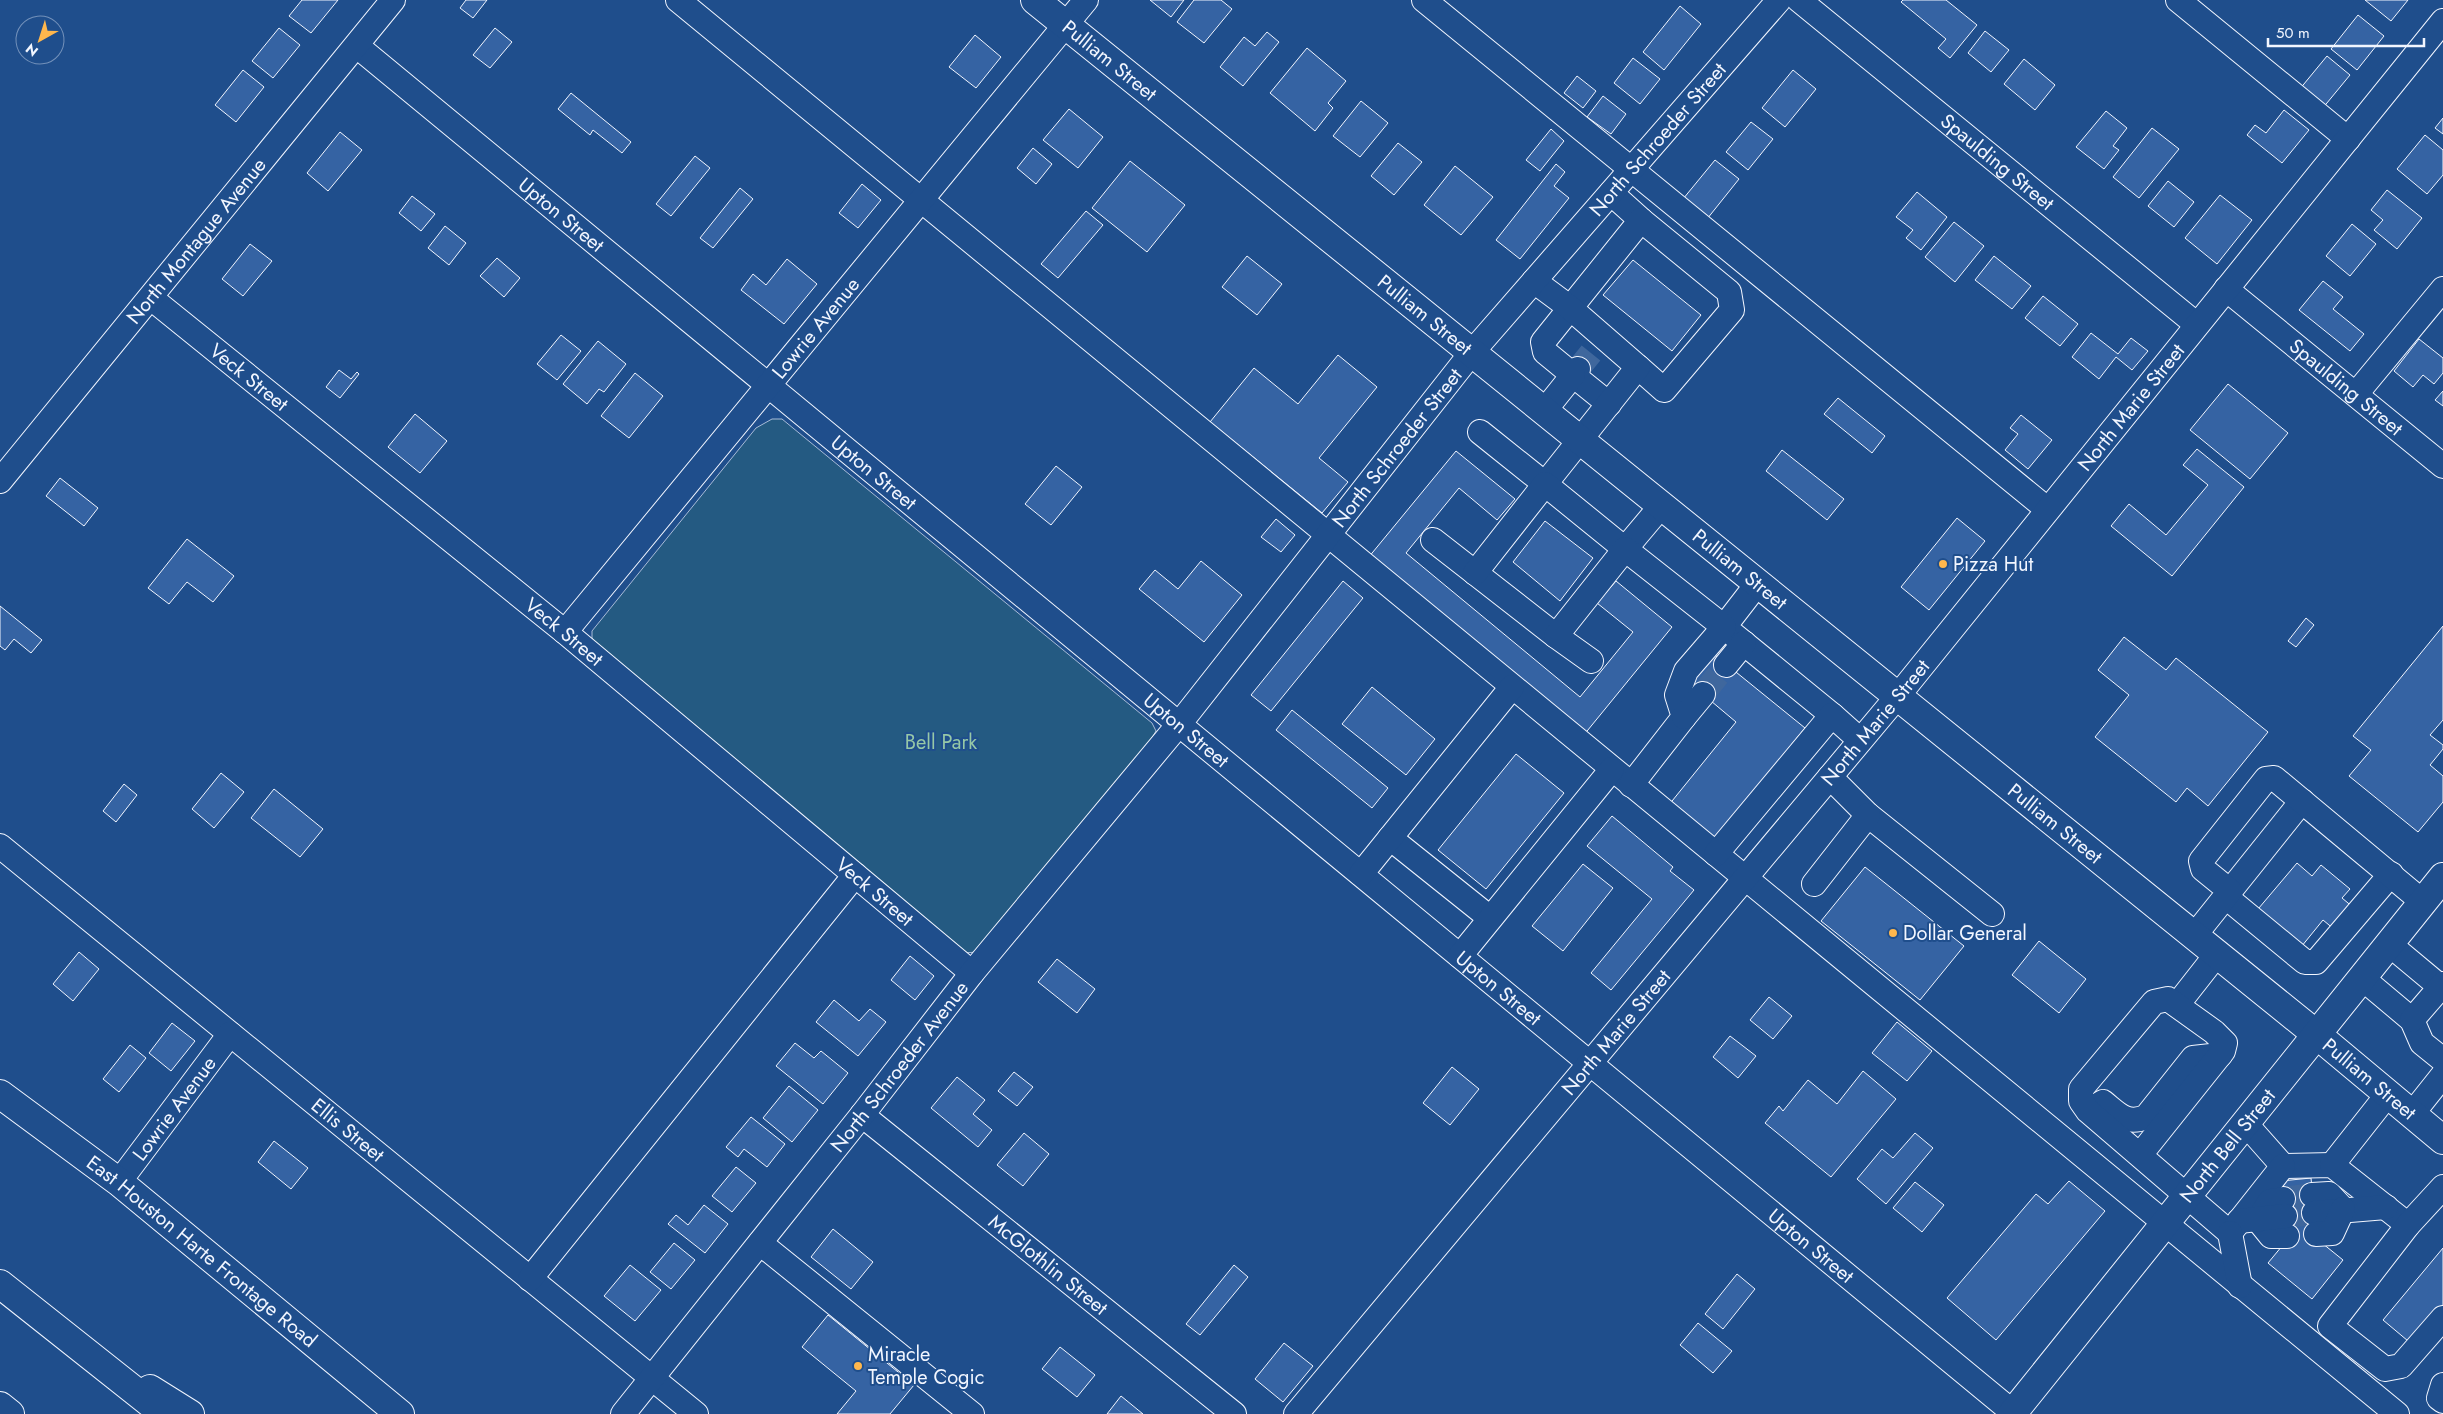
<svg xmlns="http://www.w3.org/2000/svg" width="2443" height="1414" viewBox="0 0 2443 1414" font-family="Jost,sans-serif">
	<rect width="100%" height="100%" fill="#1f4e8c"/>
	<path fill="#245a82" stroke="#a8bbd7" d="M772,419H782L1152,723L1156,731L1150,741L979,952L961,953L599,648L592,638V631L756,428Z"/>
	<path fill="#3563a3" stroke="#f2f6ff" d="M302,0H338L311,33L289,16Z
		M466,0H487L473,18L460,8Z
		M1150,0H1184L1171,17Z
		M1194,0H1221L1232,9L1204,43L1177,22Z
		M1903,0H1946L1977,25L1950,58L1938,48L1946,39L1901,2Z
		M2365,0H2408L2391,21Z
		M1680,6L1701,24L1664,70L1643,52Z
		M2358,15L2384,36L2357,70L2331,49Z
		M279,28L300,45L273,78L252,61Z
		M495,28L512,42L490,68L473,55Z
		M1985,31L2009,50L1991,72L1968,53Z
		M1267,32L1279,42L1243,86L1220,67L1244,37L1255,46Z
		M975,35L1001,57L976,88L949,67Z
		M1307,48L1346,81L1328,103L1333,108L1315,131L1270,93Z
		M2327,56L2350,75L2322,109L2299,90Z
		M1633,58L1660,79L1640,104L1614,83Z
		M2024,59L2055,85L2035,110L2004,84Z
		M243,70L264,87L236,122L215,105Z
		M1793,70L1816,89L1785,127L1762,108Z
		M1577,76L1596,91L1583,108L1564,93Z
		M571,93L631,142L622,153L593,130L590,135L558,109Z
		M1603,96L1626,114L1611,134L1587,117Z
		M1361,101L1388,123L1360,157L1333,136Z
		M1069,109L1103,137L1078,168L1043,140Z
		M2284,110L2309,130L2282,163L2247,135L2255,125L2266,133Z
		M2106,111L2127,128L2113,146L2119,150L2104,169L2076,147Z
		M2443,118V134L2435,128Z
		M1751,122L1773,139L1748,170L1726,152Z
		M2152,128L2179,149L2139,198L2113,177Z
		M1551,129L1564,141L1540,171L1526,160Z
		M340,132L362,150L328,191L307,173Z
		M2425,135L2443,150V175L2427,194L2397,169Z
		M1398,143L1422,162L1394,195L1371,176Z
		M1033,148L1052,164L1036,184L1017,168Z
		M695,156L710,168L671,216L656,204Z
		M1715,160L1739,179L1707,219L1683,199Z
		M1130,161L1185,205L1147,252L1092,208Z
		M1556,164L1565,172L1554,186L1569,198L1520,259L1496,240Z
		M1455,166L1493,197L1461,235L1424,205Z
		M2168,181L2194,202L2174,227L2148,206Z
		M862,184L881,200L858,228L839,213Z
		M740,188L753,199L713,248L700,238Z
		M2387,190L2422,218L2397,249L2374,230L2383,220L2371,210Z
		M1917,192L1947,217L1921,250L1906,238L1913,230L1896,217Z
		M2220,195L2252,220L2217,264L2185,238Z
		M412,196L435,214L421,231L399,213Z
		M1086,211L1103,225L1058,278L1041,264Z
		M1954,222L1984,246L1955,282L1925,257Z
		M2352,224L2376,244L2350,276L2326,256Z
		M445,226L466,243L449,265L428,248Z
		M250,244L272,261L243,296L222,279Z
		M1247,256L1282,284L1257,315L1222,287Z
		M1994,256L2031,286L2012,309L1975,280Z
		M497,258L520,278L504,297L480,276Z
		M787,259L817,284L784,324L741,290L753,274L766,285Z
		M1633,260L1701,315L1672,351L1603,295Z
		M2323,281L2343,297L2333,309L2364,334L2350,351L2299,310Z
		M2043,296L2078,324L2060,346L2025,318Z
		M2091,333L2118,354L2131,338L2148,351L2132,370L2116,357L2099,379L2072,357Z
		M561,335L581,351L557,380L537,364Z
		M2419,339L2443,358V373L2434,384L2423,375L2413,387L2394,371Z
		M598,341L626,364L604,392L599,389L587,404L563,384Z
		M1338,355L1377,387L1319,458L1348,482L1322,513L1210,422L1254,368L1298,404Z
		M339,370L351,379L357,372L359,374L340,398L326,387Z
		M635,373L663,396L629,438L601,416Z
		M2228,384L2288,433L2250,479L2190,430Z
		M2443,391V406L2435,400Z
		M1838,398L1885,436L1872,453L1824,414Z
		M415,414L447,441L420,473L388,447Z
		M2021,415L2052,440L2028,469L2005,450L2018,434L2010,428Z
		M2197,449L2244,487L2172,576L2111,526L2129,504L2166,535L2208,485L2183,465Z
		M1782,450L1844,499L1827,520L1766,471Z
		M1456,451L1515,499L1497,520L1459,488L1406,553L1580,697L1633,632L1597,603L1616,581L1672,627L1583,736L1368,558Z
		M1056,466L1082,487L1051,525L1025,504Z
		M60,478L98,508L84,526L46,496Z
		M1957,518L1985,541L1929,610L1901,587Z
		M1276,519L1295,535L1281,552L1261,537Z
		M1545,521L1593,558L1560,601L1513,562Z
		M187,539L234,576L213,602L187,582L169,604L148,588Z
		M1201,561L1242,595L1204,642L1139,589L1155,570L1178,589Z
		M1343,581L1363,598L1271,711L1251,695Z
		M0,606L42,640L31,653L14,639L5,650L0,646Z
		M2306,618L2314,625L2296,647L2288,641Z
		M2443,626V720L2430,735L2443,745V749L2430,765L2443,776V802L2418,832L2349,776L2371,750L2353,736Z
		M2124,637L2166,670L2176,658L2268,732L2208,806L2187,788L2176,802L2095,737L2129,695L2098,670Z
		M1710,651L1805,728L1712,842L1668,806L1736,722L1686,680Z
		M1372,687L1435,739L1406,775L1342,724Z
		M1292,710L1388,788L1372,808L1276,730Z
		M1516,754L1564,793L1486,889L1438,850Z
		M221,773L244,792L214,828L192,809Z
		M124,784L137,795L116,822L103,811Z
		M274,789L323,829L300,857L251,818Z
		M1612,816L1673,867L1670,871L1694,890L1611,990L1591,973L1652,899L1587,846Z
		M2297,863L2312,876L2321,865L2350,889L2342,898L2354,908L2335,930L2323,920L2297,952L2253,915Z
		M1583,864L1613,888L1563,951L1532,926Z
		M1865,867L1964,946L1920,1000L1821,921Z
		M2039,941L2086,979L2059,1013L2012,975Z
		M79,952L99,969L73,1001L53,984Z
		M910,956L934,976L915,1000L891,980Z
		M1057,959L1095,989L1077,1013L1038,982Z
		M1769,997L1792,1016L1773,1039L1750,1020Z
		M834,1000L859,1021L870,1009L886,1022L858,1056L816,1022Z
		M1897,1022L1932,1051L1907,1081L1872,1053Z
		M172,1023L195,1041L171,1071L149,1053Z
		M1730,1036L1756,1056L1738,1078L1713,1057Z
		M795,1043L814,1058L821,1051L848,1073L823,1104L776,1066Z
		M130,1045L146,1058L119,1092L103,1079Z
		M1452,1067L1479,1089L1450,1125L1423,1103Z
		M1863,1071L1896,1099L1831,1177L1765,1123L1779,1106L1783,1111L1808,1080L1837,1104Z
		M1014,1072L1033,1087L1017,1106L998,1091Z
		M957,1077L985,1100L973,1114L992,1130L978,1147L931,1108Z
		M789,1086L818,1110L792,1142L763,1118Z
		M751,1117L785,1144L767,1167L744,1149L738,1157L726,1147Z
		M1024,1133L1049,1154L1023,1186L997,1165Z
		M1915,1133L1933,1148L1886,1204L1857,1179L1882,1149L1893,1158Z
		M274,1141L308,1168L291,1189L258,1162Z
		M736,1167L756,1183L732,1212L712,1196Z
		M2311,1178L2317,1239L2343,1260L2312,1299L2268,1263L2287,1240L2281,1181Z
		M2069,1181L2105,1211L1996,1340L1947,1298L2036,1194L2048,1204Z
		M1915,1182L1944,1205L1922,1232L1893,1208Z
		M704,1205L728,1224L705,1253L668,1224L676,1215L688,1225Z
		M833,1229L873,1262L851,1289L811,1257Z
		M674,1243L695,1260L671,1289L650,1272Z
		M2443,1248V1315L2414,1346L2383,1320Z
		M630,1265L661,1290L635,1321L604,1296Z
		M1234,1265L1248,1277L1200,1335L1186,1324Z
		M1737,1274L1755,1289L1723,1329L1705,1314Z
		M828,1315L914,1385L890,1414H837L856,1391L802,1347Z
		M1698,1323L1732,1351L1713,1373L1680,1345Z
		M1284,1343L1313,1366L1283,1402L1255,1379Z
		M1060,1347L1095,1375L1077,1397L1042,1369Z
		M1121,1396L1143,1414H1107Z"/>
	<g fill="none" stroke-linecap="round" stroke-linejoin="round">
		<path stroke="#3f679d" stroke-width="24" stroke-dasharray="24 12" stroke-linecap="butt" d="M1578,369L1591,353
			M1703,694L1726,665
			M2283,1199L2312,1195
			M2285,1216L2314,1213"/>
		<defs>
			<g id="minor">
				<path d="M678,0L2397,1414"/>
				<path d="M1424,0L2047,509"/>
				<path id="s1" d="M1799,0L2196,324"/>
				<path d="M2178,0L2348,139"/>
				<path id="s2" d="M357,46L2015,1414"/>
				<path d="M1611,193L1641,220"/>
				<path id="s3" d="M2226,289L2443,466"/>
				<path id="s4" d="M151,298L565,632L972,973"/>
				<path d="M1578,369L1573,375L1609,404"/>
				<path d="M2356,394L2443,289"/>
				<path d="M1545,410L1573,375L1545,352L1543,342L1641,220L1729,292L1732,310L1664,390L1638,367"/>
				<path d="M1480,432L1545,484L1638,367L1569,307L1534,281"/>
				<path id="s5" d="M0,481L393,0"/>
				<path d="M1433,540L1556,636"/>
				<path d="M1475,573L1545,484L1625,549L1662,505"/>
				<path d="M1758,583L1724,627L1832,715"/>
				<path id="s6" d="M565,632L1086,0"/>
				<path d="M1591,661L1556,636L1625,549L1724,627L1686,671L1677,695L1684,717L1631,785"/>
				<path d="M1726,665L1744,643"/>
				<path d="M1684,717L1703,694"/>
				<path d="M1830,777L1868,815L1992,914"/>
				<path d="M1390,838L1490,918"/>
				<path id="s7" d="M0,846L696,1414"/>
				<path d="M1716,854L1832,715L1860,740"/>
				<path d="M1361,874L1512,687"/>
				<path d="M1814,884L1868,815"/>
				<path d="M2230,891L2302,801"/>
				<path d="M2226,897L2305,962H2316L2391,874"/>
				<path d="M2194,936L2230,891L2203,869L2201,861L2266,779L2274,778L2423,902"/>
				<path d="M2389,944L2443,989"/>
				<path d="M1460,956L1612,769"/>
				<path d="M2362,978L2412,1020L2422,1043L2443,1060"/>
				<path d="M2177,1005L2217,954"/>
				<path d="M2412,1020L2443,984"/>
				<path d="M2098,1105L2103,1102C2118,1114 2126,1125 2146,1117L2193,1058L2220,1055"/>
				<path d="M2412,1114L2443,1075"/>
				<path id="s8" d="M862,1115L1234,1414"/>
				<path d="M2245,1123L2283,1166L2332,1165L2408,1225"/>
				<path d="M2140,1155L2223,1051L2225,1043L2214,1032L2168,999L2154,1002L2081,1089V1101L2088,1111L2230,1233L2283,1166"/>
				<path d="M2332,1165L2388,1094"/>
				<path id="s9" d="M119,1182L230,1034"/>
				<path d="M2443,1187L2408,1225L2330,1326L2385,1369L2401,1366L2443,1318"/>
				<path d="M2312,1195L2329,1194L2343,1209"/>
				<path d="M2314,1213L2386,1207"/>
				<path d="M2258,1220L2271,1236H2287"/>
				<path d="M2258,1220L2270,1201L2283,1199"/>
				<path d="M2239,1221L2285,1216"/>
				<path d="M2230,1233L2240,1286"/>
				<path d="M2316,1234L2332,1233L2343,1209"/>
				<path d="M760,1243L972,1414"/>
				<path d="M530,1279L855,875"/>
				<path d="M2443,1385L2439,1398L2443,1401"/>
				<path id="s10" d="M623,1414L862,1115L972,973L1180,723L1473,351L1779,0"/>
				<path id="s11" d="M1296,1414L1897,697L2443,21"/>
			</g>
			<g id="major">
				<path id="s12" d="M1035,0L2316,1034L2443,1140"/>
				<path id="s13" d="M0,1094L119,1182L400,1414"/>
				<path id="s14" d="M2012,1414L2443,877"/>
			</g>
			<path id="highway" d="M0,1284L164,1414
				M150,1389L190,1414
				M0,1406L10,1414"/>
		</defs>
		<use href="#minor" stroke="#f2f6ff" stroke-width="26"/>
		<use href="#major" stroke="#f2f6ff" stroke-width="30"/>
		<use href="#highway" stroke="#f2f6ff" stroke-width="30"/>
		<use href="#minor" stroke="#1f4e8c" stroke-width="24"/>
		<use href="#major" stroke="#1f4e8c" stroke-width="28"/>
		<use href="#highway" stroke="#1f4e8c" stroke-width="28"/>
	</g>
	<g fill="#ffb74d" stroke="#1f4e8c" stroke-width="2">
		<circle cx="1943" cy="564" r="5"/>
		<circle cx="1893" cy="933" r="5"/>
		<circle cx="858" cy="1366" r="5"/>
	</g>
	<g text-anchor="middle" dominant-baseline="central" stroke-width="4" stroke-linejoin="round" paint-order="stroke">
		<g font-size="20" fill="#f2f6ff" stroke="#1f4e8c">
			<text stroke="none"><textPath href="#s12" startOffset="96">Pulliam Street</textPath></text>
			<text stroke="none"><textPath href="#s10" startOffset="1642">North Schroeder Street</textPath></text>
			<text stroke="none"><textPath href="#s1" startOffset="256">Spaulding Street</textPath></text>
			<text stroke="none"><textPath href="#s2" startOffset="265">Upton Street</textPath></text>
			<text stroke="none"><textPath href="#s5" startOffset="310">North Montague Avenue</textPath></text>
			<text stroke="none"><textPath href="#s12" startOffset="501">Pulliam Street</textPath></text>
			<text stroke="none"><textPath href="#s6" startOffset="394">Lowrie Avenue</textPath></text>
			<text stroke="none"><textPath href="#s4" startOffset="126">Veck Street</textPath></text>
			<text stroke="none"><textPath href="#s3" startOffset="155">Spaulding Street</textPath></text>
			<text stroke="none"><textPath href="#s11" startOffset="1308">North Marie Street</textPath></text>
			<text stroke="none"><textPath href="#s10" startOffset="1238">North Schroeder Street</textPath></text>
			<text stroke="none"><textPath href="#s2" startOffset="670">Upton Street</textPath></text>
			<text stroke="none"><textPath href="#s12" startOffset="906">Pulliam Street</textPath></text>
			<text stroke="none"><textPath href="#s4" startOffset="531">Veck Street</textPath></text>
			<text stroke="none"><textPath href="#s11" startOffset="902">North Marie Street</textPath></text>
			<text stroke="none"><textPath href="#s2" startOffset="1075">Upton Street</textPath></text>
			<text stroke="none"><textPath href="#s12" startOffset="1311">Pulliam Street</textPath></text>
			<text stroke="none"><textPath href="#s4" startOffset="936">Veck Street</textPath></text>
			<text stroke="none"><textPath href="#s2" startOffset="1480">Upton Street</textPath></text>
			<text stroke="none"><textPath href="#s11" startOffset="498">North Marie Street</textPath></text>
			<text stroke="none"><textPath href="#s10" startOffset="444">North Schroeder Avenue</textPath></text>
			<text stroke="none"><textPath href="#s12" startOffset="1716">Pulliam Street</textPath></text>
			<text stroke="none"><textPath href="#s9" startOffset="92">Lowrie Avenue</textPath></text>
			<text stroke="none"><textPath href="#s7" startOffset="449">Ellis Street</textPath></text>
			<text stroke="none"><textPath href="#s14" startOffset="344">North Bell Street</textPath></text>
			<text stroke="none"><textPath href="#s2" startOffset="1885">Upton Street</textPath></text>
			<text stroke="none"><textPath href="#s13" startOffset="256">East Houston Harte Frontage Road</textPath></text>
			<text stroke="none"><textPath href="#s8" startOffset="239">McGlothlin Street</textPath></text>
		</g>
		<g font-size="20" fill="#f2f6ff" stroke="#1f4e8c" text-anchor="start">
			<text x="1953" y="564">Pizza Hut</text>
			<text x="1903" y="933">Dollar General</text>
			<text x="868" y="1354">Miracle<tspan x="868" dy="23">Temple Cogic</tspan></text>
		</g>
		<g font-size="20" fill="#97c8a6" stroke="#1f4e8c">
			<text x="941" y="742">Bell Park</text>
		</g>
	</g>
	<g transform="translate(40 40) rotate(219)"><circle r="24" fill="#1f4e8c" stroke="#7391ba"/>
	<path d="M0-4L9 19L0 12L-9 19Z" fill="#ffb74d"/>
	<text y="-8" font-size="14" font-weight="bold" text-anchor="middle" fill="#f2f6ff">N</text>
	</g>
	<path d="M2268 38v8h156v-8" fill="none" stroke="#f2f6ff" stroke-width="2.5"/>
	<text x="2276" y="38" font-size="15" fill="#f2f6ff" stroke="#1f4e8c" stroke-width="4" paint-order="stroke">50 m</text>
</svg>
